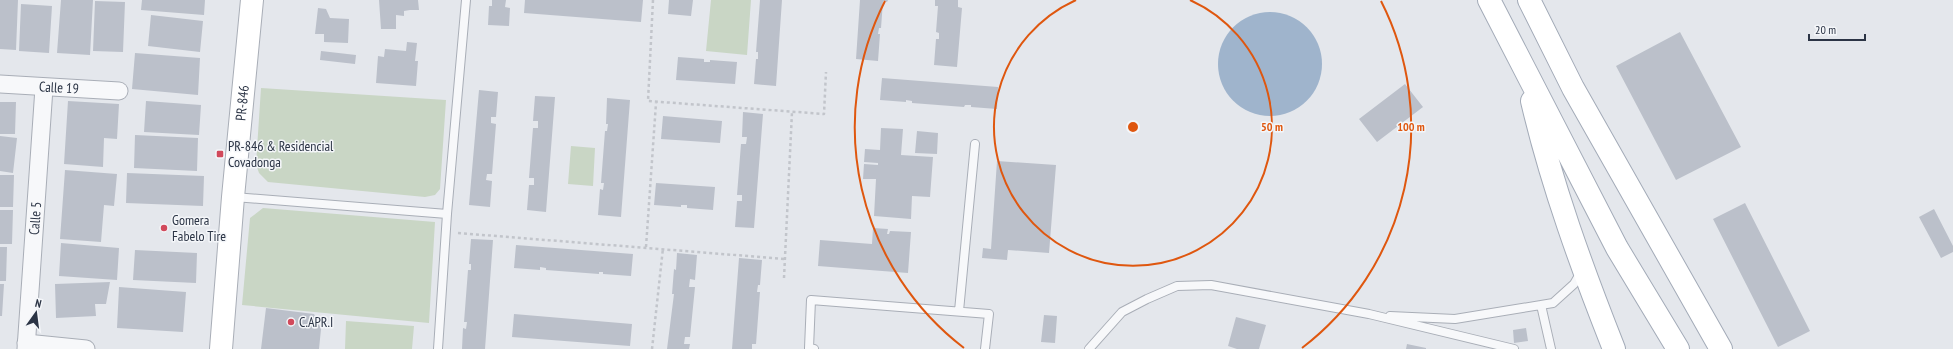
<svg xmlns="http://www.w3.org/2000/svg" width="1953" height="349" viewBox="0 0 1953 349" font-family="'PT Sans Narrow',sans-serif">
	<rect width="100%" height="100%" fill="#e4e7ec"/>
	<path fill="#c9d6c5" d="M711,0H751L747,55L706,51Z
		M261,88L446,100L440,189L435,195L425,197L268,182L259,173L256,164Z
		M571,146L595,148L593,186L568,184Z
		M263,208L435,222L429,323L242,305L250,218Z
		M346,321L414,326L412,349H345Z"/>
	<path fill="#9fb4cc" d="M1218 64a52 52 0 1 1 104 0a52 52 0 1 1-104 0Z"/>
	<path fill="#bbc0ca" d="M0,0H18L16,50L0,49Z
		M61,0H93L90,55L57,53Z
		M142,0H205L204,15L141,10Z
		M379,0H418L419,10H410L404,11V16L396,15V29H381Z
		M492,0H506L505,7L510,8L509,26L488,25L489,6H492Z
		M525,0H643L641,22L524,13Z
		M669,0H693L691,16L668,14Z
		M760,0H782L776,86L754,84L756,59H758V52H756Z
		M860,0H888L887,2L883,1L881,28H879L878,34H880L878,61L856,59Z
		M935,0H958V7L962,8L957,67L934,65L936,39H939V33L936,32L938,6H935Z
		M95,1L125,2L123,52L93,51Z
		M21,4L52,6L49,53L19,51Z
		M318,8L326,9L330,18L349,19L348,43L324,42V34H315Z
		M151,15L203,21L200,52L148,46Z
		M1680,32L1741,147L1676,180L1616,66Z
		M407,42L417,43L415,61H418L416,86L376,83L378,56L384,57L385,49L406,51Z
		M321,51L356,55L355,64L320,60Z
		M135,53L200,58L198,95L132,89Z
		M678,57L704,59V62H710V60L737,62L735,84L676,80Z
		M882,78L998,87L997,109L971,107V105H965L964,107L912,103V101L906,100V102L880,100Z
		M1405,84L1423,107L1377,142L1359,119Z
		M479,90L498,92L496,117H491V123L496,124L492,174H487L486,180L492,181L490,207L469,205Z
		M535,96L555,97L546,212L527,210L529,185H534V178H529L533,128H538V121H533Z
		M607,98L630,100L621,217L598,215L600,189L603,190L604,183H601L605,131H607L608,124H606Z
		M68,101L119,104L117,139L104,138L103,167L64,164Z
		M146,101L201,105L199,135L144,132Z
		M0,102H16L15,134H0Z
		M743,112L763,114L754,228L735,227L737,201H742V195H737L741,144H746L747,137H742Z
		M663,116L722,121L720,143L661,139Z
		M881,128L903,129L901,155L933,157L930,197L912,196L911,219L874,216L876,179H863L864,164L878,165V163L864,162L865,149L880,150Z
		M917,131L938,133L937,154L915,153Z
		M135,135L198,138L197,171L134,168Z
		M0,136L17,138L13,173L0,171Z
		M997,161L1056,165L1049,253L1008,250L1007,260L982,258L983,248L991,249Z
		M65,170L117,174L114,206L104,205L101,242L60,239Z
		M127,173L204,176L203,206L126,203Z
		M0,175H14L13,207H0Z
		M656,183L715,187L713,210L687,208V205H681V207L654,205Z
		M1745,203L1810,331L1778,347L1713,219Z
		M1934,209L1953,246V252L1941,258L1919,217Z
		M0,210H13L12,244H0Z
		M873,228L888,229L887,234H889L890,231L911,232L908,273L818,266L820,240L872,244Z
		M471,239L493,240L485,349H462L463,328L466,329L467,322H464L468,270H471V264H469Z
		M61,243L119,248L117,280L59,276Z
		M516,245L633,254L631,276L603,274V272H599V274L546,270V268L540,267V270L514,268Z
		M0,247H7L6,281H0Z
		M135,250L197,253L196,283L133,280Z
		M677,253L697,255L695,280L690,279L689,287H695L690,337H685L684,344H690L689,349H667L674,294H672L674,269L676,270Z
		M739,258L762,260L760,285H758L757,292H760L756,344H752V349H732Z
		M110,282L106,304H95L96,316L56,318L55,284Z
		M0,284H4L2,316H0Z
		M119,287L186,292L183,332L117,328Z
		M266,308L314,314L321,329L319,349H261Z
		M514,314L632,324L630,346L512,337Z
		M1044,315L1057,316L1055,343L1041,342Z
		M1236,317L1266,325L1259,349H1237L1228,346Z
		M1526,328L1528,341L1514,343L1513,330Z
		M1407,344L1426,348V349H1406Z"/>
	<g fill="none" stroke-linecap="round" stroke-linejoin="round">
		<defs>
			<path id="lane" d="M234,197L447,214
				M1541,305L1551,349
				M959,311L975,144
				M1390,316L1455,319L1553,303L1574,284L1581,272
				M438,349L447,214L466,0
				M814,349L809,348L811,300L989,314L985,349
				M1089,349L1122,312L1147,299L1177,286L1211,285L1369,314L1514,349"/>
			<g id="street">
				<path id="s1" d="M0,84L119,91"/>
				<path d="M26,343L86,349"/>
				<path id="s2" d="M26,349L44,88"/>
			</g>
			<g id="secondary">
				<path id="s3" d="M221,349L233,197L252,0"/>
			</g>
			<path id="primary" d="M1489,0L1617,248L1678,349
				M1529,0L1573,88L1721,349
				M1532,101C1552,186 1582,268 1614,349"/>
		</defs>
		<use href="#lane" stroke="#a9aeb7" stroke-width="10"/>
		<use href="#street" stroke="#a9aeb7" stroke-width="19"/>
		<use href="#secondary" stroke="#a9aeb7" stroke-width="24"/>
		<use href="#primary" stroke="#a3abb8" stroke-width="24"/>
		<path stroke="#c2c5cb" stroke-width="2.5" stroke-dasharray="3 3" stroke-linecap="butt" d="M653,0L648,101L824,114L826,72
			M458,233L785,259
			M646,247L656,103
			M784,278L792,112
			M652,349L663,248"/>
		<use href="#lane" stroke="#f7f8fa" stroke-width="8"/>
		<use href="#street" stroke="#f7f8fa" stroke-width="17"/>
		<use href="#secondary" stroke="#fff" stroke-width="22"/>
		<use href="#primary" stroke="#fff" stroke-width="22"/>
	</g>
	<g fill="none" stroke="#df570f" stroke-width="2">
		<path d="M1190 0A139 139 0 1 1 1076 0"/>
		<path d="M964 348A278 278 0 0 1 885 1M1381 1A278 278 0 0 1 1302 348"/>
	</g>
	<g fill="#d1495b" stroke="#f4f6f9" stroke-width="1.5">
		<rect x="216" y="150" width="8" height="8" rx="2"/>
		<circle cx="164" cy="228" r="4"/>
		<circle cx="291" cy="322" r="4"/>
	</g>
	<g text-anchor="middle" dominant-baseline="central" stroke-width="3" stroke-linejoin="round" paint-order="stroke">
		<g font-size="14" fill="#2b3445" stroke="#f4f6f9">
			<text stroke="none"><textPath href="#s1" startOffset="59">Calle 19</textPath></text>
			<text stroke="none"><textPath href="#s3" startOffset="247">PR-846</textPath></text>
			<text stroke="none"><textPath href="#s2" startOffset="131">Calle 5</textPath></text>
		</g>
		<g font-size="14" fill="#2b3445" stroke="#f4f6f9" text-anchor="start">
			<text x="228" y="146">PR-846 &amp; Residencial<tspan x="228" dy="16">Covadonga</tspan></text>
			<text x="172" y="220">Gomera<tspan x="172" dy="16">Fabelo Tire</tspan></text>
			<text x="299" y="322">C.APR.I</text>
		</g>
	</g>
	<circle cx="1133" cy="127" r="6" fill="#df570f" stroke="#f4f6f9" stroke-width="2"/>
	<g font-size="12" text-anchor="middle" font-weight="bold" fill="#df570f" stroke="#f4f6f9" stroke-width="3" stroke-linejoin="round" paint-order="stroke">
		<text x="1272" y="131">50 m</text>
		<text x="1411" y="131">100 m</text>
	</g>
	<g transform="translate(36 313) rotate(14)" stroke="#f4f6f9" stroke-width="3" paint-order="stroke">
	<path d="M0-3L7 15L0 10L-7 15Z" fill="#2b3445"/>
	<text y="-6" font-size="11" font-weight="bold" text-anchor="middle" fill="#2b3445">N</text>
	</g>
	<path d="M1809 34v6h56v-6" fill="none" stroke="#2b3445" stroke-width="2"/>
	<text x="1815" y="34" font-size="12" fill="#2b3445" stroke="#f4f6f9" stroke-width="3" paint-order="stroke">20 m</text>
</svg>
